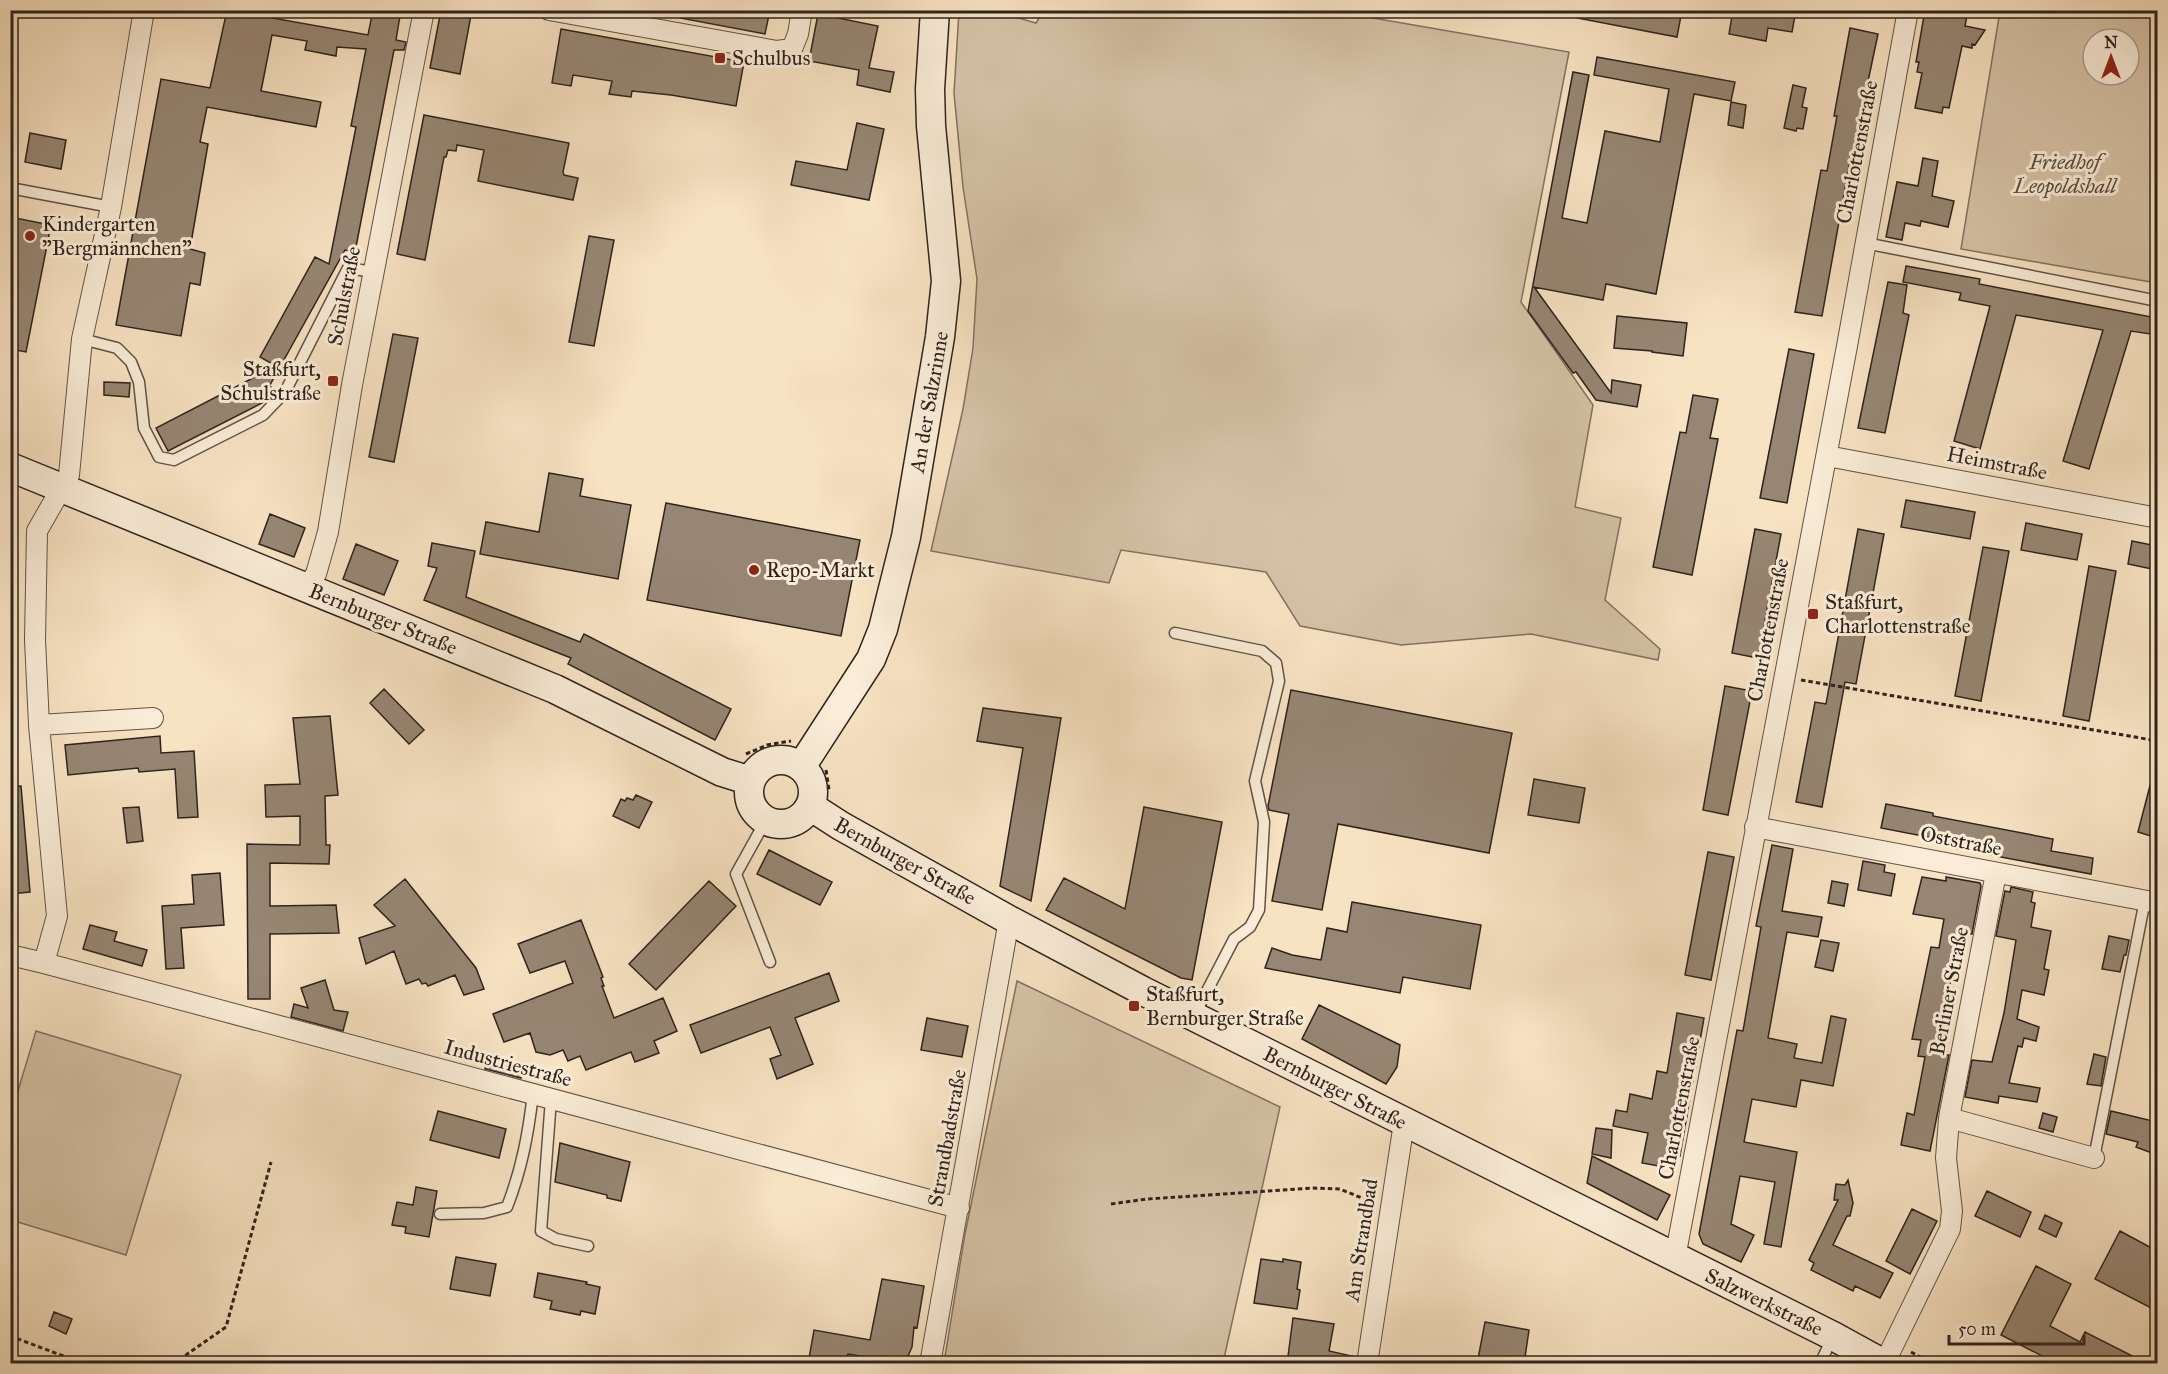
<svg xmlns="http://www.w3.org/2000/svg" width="2168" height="1374" viewBox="0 0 2168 1374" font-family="'IM FELL Great Primer',serif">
	<rect width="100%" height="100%" fill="#f7e2c2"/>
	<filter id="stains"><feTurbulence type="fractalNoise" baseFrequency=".00333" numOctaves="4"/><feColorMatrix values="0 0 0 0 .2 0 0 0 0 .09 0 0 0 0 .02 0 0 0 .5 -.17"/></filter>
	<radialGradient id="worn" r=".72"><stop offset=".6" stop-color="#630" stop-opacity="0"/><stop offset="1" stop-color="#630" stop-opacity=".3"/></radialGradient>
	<path fill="#d5c2a6" stroke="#827262" stroke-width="1.5" fill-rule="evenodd" d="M1043,11H1333L1569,52L1521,302L1593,405L1575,507L1621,518L1605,600L1660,649L1658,660L1531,634L1401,645L1300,626L1266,572L1121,550L1109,583L931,551L963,409L973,348L977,279L963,187L954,93L959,11H994L1036,23Z
		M2000,11H2157V283L1961,249ZM2093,39H2129V75H2093Z
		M1017,981L1280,1107L1223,1363H944L965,1234Z
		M36,1031L181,1075L126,1255L11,1220V1114Z"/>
	<path fill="#978673" stroke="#2f231d" stroke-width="1.5" d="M227,10L368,35L373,10H401L396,40L406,42L404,50H394L355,252L345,250L270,385L274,393L266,401L168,451L156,428L276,366L260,357L315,257L329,264L356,127L351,126L366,49L337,47L336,56L305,50L307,41L272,35L261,91L321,102L316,127L207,107L200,142L208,144L190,249L205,253L200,285L190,283L181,336L116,325L161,79L210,88Z
		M441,10H472L460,74L430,68Z
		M681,10H770L765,34L680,18Z
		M1578,10H1682L1677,37L1577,18Z
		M1733,10L1769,16L1770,10H1796L1792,32L1768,28L1766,41L1729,34Z
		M1925,10H1968L1965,26L1985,30L1975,45L1972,44V48L1962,46L1949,108L1943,107L1942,113L1915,108L1922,73L1917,72L1919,62H1916Z
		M818,14L878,26L869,68L894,72L890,92L857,85L859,70L809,61Z
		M1850,28L1878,34L1867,86H1869L1859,131H1861L1856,156L1851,155L1822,316L1795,312L1821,170L1827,171L1837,116H1834Z
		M561,29L744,62L736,106L671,95L632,91L631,97L609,94L612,81L573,75L571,86L552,83Z
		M1597,57L1735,82L1731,101L1694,94L1656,294L1606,284L1603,300L1534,287L1611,393L1612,380L1641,385L1637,407L1596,400L1576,372L1573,373L1528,311L1573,72L1589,75L1562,218L1587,223L1605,131L1660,142L1669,89L1594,75Z
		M1793,85L1806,88L1802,107L1807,108L1803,129L1797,128L1796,131L1784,128Z
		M1731,102L1746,105L1743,128L1728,125Z
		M424,115L569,143L563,172L564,175L578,178L573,200L478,181L484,150L457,145L456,151L448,150L446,157H444L425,260L397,254Z
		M857,123L884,129L869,200L791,185L796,161L847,170Z
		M30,133L66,140L61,169L25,162Z
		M1923,158L1938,161L1932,196L1954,201L1948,227L1921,221L1920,226L1905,223L1902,240L1886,237L1897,182L1918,186Z
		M10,217L51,225L26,352L10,349Z
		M589,236L614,240L594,346L569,342Z
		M1906,266L1980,279L1979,284L2157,318V335L2131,331L2089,469L2063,461L2103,330L2016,315L1980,449L1954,441L1990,306L1959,300L1961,293L1903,282Z
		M1888,282L1907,285L1903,313L1909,315L1885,433L1858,428Z
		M1617,316L1687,323L1683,356L1652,352V351L1614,348Z
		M393,334L418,338L394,462L369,457Z
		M1789,349L1814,354L1787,503L1760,498Z
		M104,382L130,383L129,397L104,395Z
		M1693,395L1718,399L1710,438L1718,439L1692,575L1653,567L1680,432L1686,433Z
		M549,473L583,479L580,496L631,505L618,579L480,554L486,522L539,532Z
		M1906,500L1975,512L1970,539L1901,527Z
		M666,503L860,540L841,636L647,600Z
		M270,514L305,528L294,557L259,544Z
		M2026,523L2082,534L2077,560L2021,550Z
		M1755,529L1781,534L1758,658L1732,653Z
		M1858,529L1884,534L1856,684L1845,682L1822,807L1796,802L1815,702L1826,704Z
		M2132,541L2157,546V570L2128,564Z
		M432,543L475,551L466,597L580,642L584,634L731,709L715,740L568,664L571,658L424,600L437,568L428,566Z
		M356,544L398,561L384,595L343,579Z
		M1983,547L2009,551L1981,701L1955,696Z
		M2089,566L2116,571L2089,721L2063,716Z
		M1725,686L1752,691L1728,815L1703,810Z
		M384,689L424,730L409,744L370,703Z
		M1291,690L1512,733L1489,853L1338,824L1322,910L1272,901L1289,814L1269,810L1268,806Z
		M983,708L1061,718L1031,901L1000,886L1023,748L977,741Z
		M330,716L338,795L325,796L326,845H330L329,864L270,863V906L336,905L339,933L270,934V999H248L247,844L300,845V816L266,817L265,785L300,784L293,718Z
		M160,736L161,753L194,751L198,817L178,818L175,769L139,772L138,768L68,775L65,745Z
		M2153,774L2157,775V838L2138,832Z
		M1534,779L1585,788L1579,823L1528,815Z
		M21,786L30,892L10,894V787Z
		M636,795L652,802L639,828L613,816L621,799L625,801L627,798L633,800Z
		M1886,804L1933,813V816L2053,839L2051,851L2093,858L2091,874L1953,848L1954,842L1881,828Z
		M139,807L143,841L127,843L123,808Z
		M1144,807L1222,822L1192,980L1181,978L1046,910L1064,878L1125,909Z
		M1772,845L1793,849L1782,911L1822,917L1818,937L1787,932L1768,1038L1797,1044L1794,1058L1822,1063L1831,1016L1846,1019L1833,1086L1801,1080L1796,1107L1752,1099L1744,1142L1797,1152L1781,1247L1764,1244L1775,1182L1740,1176L1731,1224L1754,1235L1741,1262L1703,1244L1699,1234L1737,1030L1743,1031L1761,927L1756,926Z
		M769,850L832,882L820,905L757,874Z
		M1708,852L1734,857L1711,980L1685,975Z
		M1863,861L1885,865L1884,872L1895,874L1891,896L1858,890Z
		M220,873L224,925L181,928L184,968L166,969L162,906L194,904L192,875Z
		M1922,877L1946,881V877L1980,883L1981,886L1972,934L1967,933L1965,943L1958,942L1938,1047L1947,1048L1946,1055H1949L1930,1151L1901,1145L1907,1113L1914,1115L1925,1057L1918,1056L1921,1040L1912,1039L1931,947L1939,948L1944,919L1913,914Z
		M405,879L476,968L484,989L464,995L455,975L428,986L426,983L422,984L419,979L406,984L394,951L366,964L359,938L395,926L374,905Z
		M709,881L736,906L656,990L629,964Z
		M1832,881L1848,884L1844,906L1828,903Z
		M2011,887L2033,892L2031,902L2035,903L2031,927L2051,931L2044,969L2049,970L2044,995L2022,990L2017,1019L2039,1027L2036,1041L2024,1038L2022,1047L2018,1046L2009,1083L2040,1088L2037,1102L1999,1096L1998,1103L1965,1097L1972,1060L1992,1062L2004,1013L2016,940L1996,936L2005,891L2010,892Z
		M1352,902L1481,925L1470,989L1403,977L1400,993L1265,968L1272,948L1292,955L1321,960L1327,928L1347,932Z
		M581,920L603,977L601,978L604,986H602L614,1018L663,998L677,1031L654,1041L659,1053L635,1062L631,1052L586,1070L580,1056L568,1061L563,1050L550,1055L536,1052L530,1033L504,1042L493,1014L573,983L565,961L530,973L518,944Z
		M90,925L117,932L114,941L147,950L142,966L83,949Z
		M2109,936L2129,940L2126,955H2124L2120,972L2102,969Z
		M1821,940L1839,943L1833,971L1815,967Z
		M829,973L839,1001L795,1018L813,1064L777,1079L770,1059L781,1055L770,1027L701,1053L690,1025Z
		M325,980L334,1010L348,1012L343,1031L291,1017L294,1004L308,1008L301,988Z
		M1319,1005L1400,1045L1397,1067L1386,1084L1302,1039Z
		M1677,1013L1704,1018L1680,1156L1678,1155L1675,1169L1642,1163L1648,1133L1613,1126L1616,1110L1627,1112L1630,1094L1652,1099L1657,1071L1667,1073Z
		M927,1018L968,1026L962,1057L921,1050Z
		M2094,1054L2106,1057L2101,1086L2087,1084Z
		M488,1058L524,1068L521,1078L485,1069Z
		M438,1111L506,1129L499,1158L430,1140Z
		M2111,1111L2157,1122V1155L2136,1147L2138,1142L2106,1134Z
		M2043,1113L2057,1117L2053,1132L2039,1128Z
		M1596,1128L1612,1130L1611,1158L1592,1154Z
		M560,1143L630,1162L621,1201L607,1198V1195L555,1182Z
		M1592,1156L1670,1195L1657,1220L1587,1183Z
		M1848,1180L1853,1203L1850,1216H1847L1833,1245L1893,1273L1880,1298L1855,1286L1853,1291L1811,1270L1814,1263L1809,1260L1838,1200H1834L1836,1184L1845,1185Z
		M416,1187L437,1191L429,1237L405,1233L406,1227L392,1225L397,1202L413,1205Z
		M1987,1191L2031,1212L2020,1237L1975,1216Z
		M1912,1209L1937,1221L1910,1274L1886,1261Z
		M2045,1215L2062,1223L2056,1237L2039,1229Z
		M2120,1231L2157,1251V1311L2095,1279Z
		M456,1257L496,1264L490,1296L450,1289Z
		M1261,1259L1283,1262V1259L1301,1262L1297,1289L1300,1290L1297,1309L1254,1303Z
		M2036,1266L2071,1284L2050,1326L2080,1342L2085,1332L2148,1364H2058L2001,1335Z
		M538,1273L587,1282L586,1284L600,1287L595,1314L581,1311L580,1315L550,1309L552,1301L534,1297Z
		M882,1279L924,1286L917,1328L914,1327L912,1347L905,1363L848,1354L846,1364H808L814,1330L870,1340Z
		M54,1312L72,1319L66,1334L49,1326Z
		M1293,1318L1334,1324L1329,1351L1356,1357L1355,1364H1287Z
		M1485,1322L1529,1330L1524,1364H1477Z"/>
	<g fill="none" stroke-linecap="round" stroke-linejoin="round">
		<defs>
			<path id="service" d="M10,188L111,207
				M1865,243L2158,301
				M82,339L117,348L131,362L139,382L144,428L159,457L174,460L263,415L285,392L348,268L373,272
				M1175,633L1262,651L1276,663L1279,681L1255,781L1264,822L1259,910L1250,927L1234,939L1195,1014
				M766,820L736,874L770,962
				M551,1099L541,1231L556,1239L588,1246
				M2094,1158L2145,900
				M440,1214L484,1213L507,1207C522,1168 528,1135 533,1094
				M1820,1364L1833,1336"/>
			<path id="minor" d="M549,10L777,51L792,49L798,34L802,10
				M1827,456L2158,518
				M306,588L316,574L328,532L352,385L424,10
				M39,725L153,718
				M1755,827L2158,903
				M10,955L44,963L57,916L39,725L35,640L37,531L69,475L82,339L111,207L144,10
				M44,963L959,1208
				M1949,1118L2094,1158
				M1675,1258L1847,346L1908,10
				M930,1364L1009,920
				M1367,1364L1404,1123
				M1884,1364L1950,1229L1952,1211L1946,1158L1949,1118L1996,873"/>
			<path id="secondary" d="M10,467L555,689L722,772L751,781
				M749 792a32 32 0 1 1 64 0a32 32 0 1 1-64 0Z
				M801,767L871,659L883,629L906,537L940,337L946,281L931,126L930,89L935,10
				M810,806L841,826L1009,920L1143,991L1833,1336L1884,1364"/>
		</defs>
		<use href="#service" stroke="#615346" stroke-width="13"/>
		<use href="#minor" stroke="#615346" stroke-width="22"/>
		<use href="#secondary" stroke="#2f231d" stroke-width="31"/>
		<path stroke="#2f231d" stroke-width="3" stroke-dasharray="4.5 3" stroke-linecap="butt" d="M1801,680L2158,741
			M746,754L767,745L791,741
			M826,770L829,790
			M1111,1204L1147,1199L1312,1188L1340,1189L1374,1203
			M10,1336L85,1364
			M1911,1352L1933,1364
			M173,1364L226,1327L271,1162"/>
		<use href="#service" stroke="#faecd7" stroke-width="10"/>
		<use href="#minor" stroke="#faecd7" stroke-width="20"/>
		<use href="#secondary" stroke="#faecd7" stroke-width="28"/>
	</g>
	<g fill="#8f2418" stroke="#faecd7" stroke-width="2">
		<rect x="714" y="52" width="12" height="12" rx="3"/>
		<circle cx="30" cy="236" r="6"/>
		<rect x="327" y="375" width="12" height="12" rx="3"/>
		<circle cx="754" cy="570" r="6"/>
		<rect x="1807" y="608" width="12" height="12" rx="3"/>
		<rect x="1128" y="1000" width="12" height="12" rx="3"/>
	</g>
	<g text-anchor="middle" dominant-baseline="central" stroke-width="6" stroke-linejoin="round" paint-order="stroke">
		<g font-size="21" fill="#2f231d" stroke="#faecd7" text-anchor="start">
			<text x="732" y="58">Schulbus</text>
			<text x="42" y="224">Kindergarten<tspan x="42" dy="24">"Bergmännchen"</tspan></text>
			<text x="321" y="369" text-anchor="end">Staßfurt,<tspan x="321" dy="24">Schulstraße</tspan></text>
			<text x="766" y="570">Repo-Markt</text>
			<text x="1825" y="602">Staßfurt,<tspan x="1825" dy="24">Charlottenstraße</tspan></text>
			<text x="1146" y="994">Staßfurt,<tspan x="1146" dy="24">Bernburger Straße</tspan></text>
		</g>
		<g font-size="21" fill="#2f231d" stroke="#faecd7">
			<text transform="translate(1857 152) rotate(-79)">Charlottenstraße</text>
			<text transform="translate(344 296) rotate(-79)">Schulstraße</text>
			<text transform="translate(929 402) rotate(-80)">An der Salzrinne</text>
			<text transform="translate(1997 463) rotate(11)">Heimstraße</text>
			<text transform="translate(383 619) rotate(22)">Bernburger Straße</text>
			<text transform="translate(1768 630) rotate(-79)">Charlottenstraße</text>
			<text transform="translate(1961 841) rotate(11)">Oststraße</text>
			<text transform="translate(905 861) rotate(29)">Bernburger Straße</text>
			<text transform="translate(1949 991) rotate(-79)">Berliner Straße</text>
			<text transform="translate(508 1063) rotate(15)">Industriestraße</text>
			<text transform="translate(1335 1088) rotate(27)">Bernburger Straße</text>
			<text transform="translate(1679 1108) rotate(-79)">Charlottenstraße</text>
			<text transform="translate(947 1138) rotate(-80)">Strandbadstraße</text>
			<text transform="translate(1361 1240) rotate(-81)">Am Strandbad</text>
			<text transform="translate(1764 1302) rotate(26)">Salzwerkstraße</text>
		</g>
		<g font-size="21" font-style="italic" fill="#584b3f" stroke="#faecd7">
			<text x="2065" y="162">Friedhof<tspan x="2065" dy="24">Leopoldshall</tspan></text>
		</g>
	</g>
	<rect width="2168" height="1374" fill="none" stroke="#f7e2c2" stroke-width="36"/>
	<rect x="12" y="12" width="2144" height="1350" fill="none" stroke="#2f231d" stroke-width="3"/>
	<rect x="18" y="18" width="2132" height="1338" fill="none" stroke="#2f231d" stroke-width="1.5"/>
	<g transform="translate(2111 57)"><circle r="28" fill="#faecd7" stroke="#a99c8d" stroke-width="1.5"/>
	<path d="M0-4.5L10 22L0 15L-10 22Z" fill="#8f2418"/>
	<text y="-9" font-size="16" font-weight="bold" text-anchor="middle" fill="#2f231d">N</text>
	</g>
	<path d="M1949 1335v9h135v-9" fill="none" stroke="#2f231d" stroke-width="3"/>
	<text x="1958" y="1335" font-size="18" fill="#2f231d" stroke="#faecd7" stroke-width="4.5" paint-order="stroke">50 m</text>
	<rect width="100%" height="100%" filter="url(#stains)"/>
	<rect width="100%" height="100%" fill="url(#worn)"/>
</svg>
